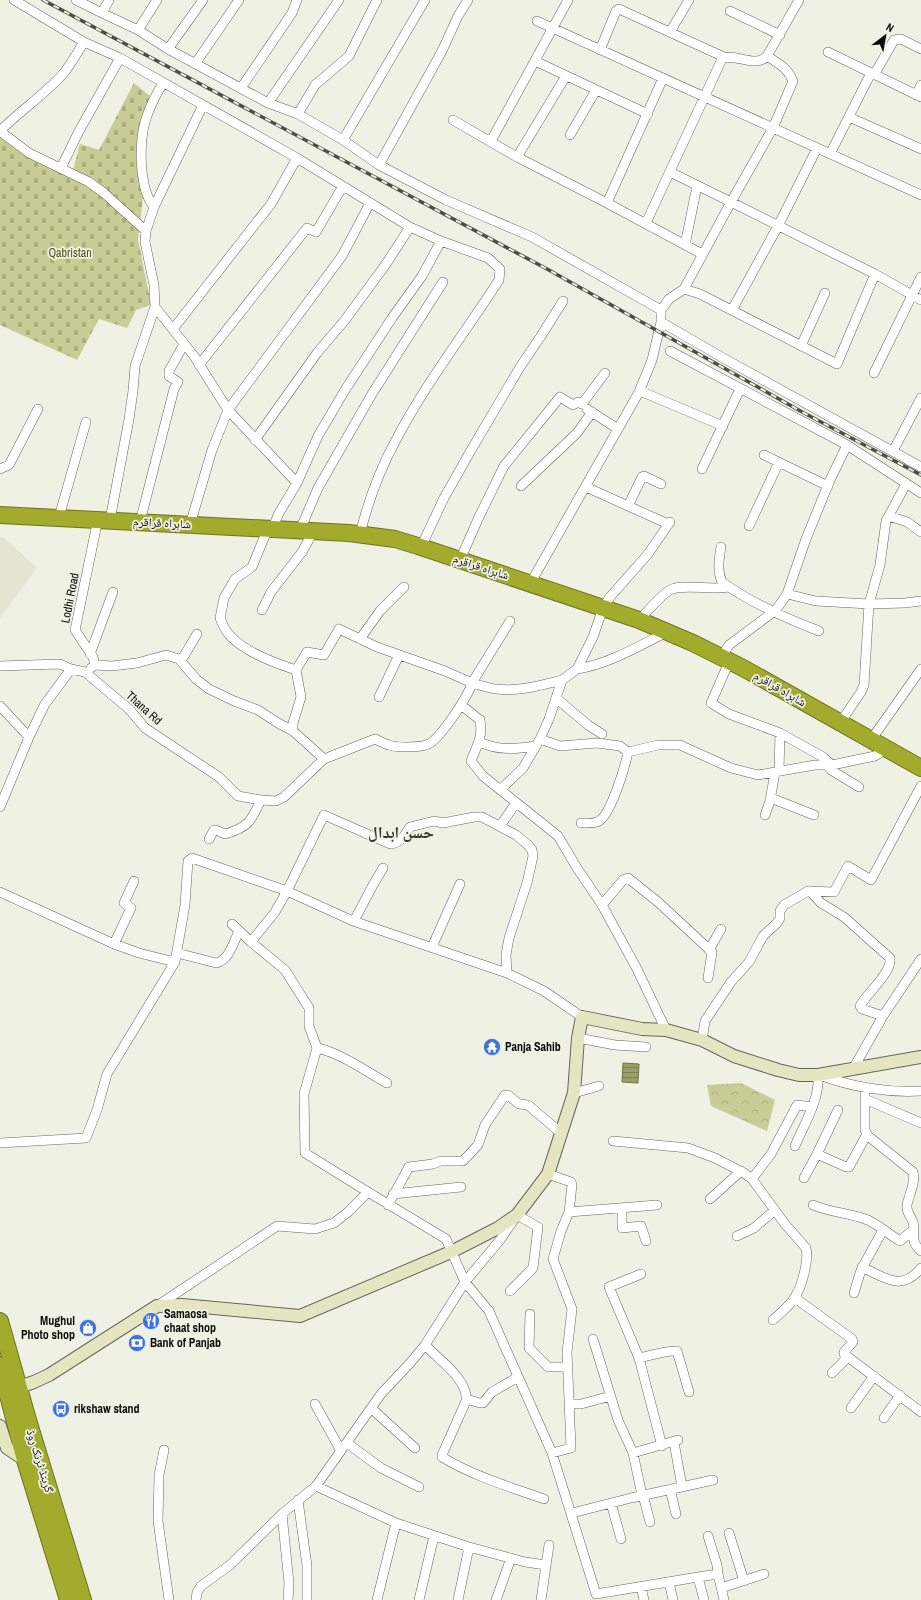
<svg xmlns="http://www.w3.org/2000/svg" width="921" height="1600" viewBox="0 0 921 1600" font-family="'Archivo Narrow','Noto Naskh Arabic',sans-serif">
	<defs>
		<pattern id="cemetery-stones" width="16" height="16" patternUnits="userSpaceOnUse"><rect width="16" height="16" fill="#c7cd94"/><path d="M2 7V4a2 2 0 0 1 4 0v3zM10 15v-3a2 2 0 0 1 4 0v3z" fill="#aaaf7e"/></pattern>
		<pattern id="park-crowns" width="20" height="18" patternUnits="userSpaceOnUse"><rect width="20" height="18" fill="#c7cd94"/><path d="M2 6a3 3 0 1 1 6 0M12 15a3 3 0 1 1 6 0" fill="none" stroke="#aaaf7e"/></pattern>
		<pattern id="water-rules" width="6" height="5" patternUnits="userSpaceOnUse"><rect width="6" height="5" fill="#999f67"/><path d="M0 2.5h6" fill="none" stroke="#7b8053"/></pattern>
	</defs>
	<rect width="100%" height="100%" fill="#eff1e4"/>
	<path fill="#e3e5d1" d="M0,537H3L37,568L0,618Z"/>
	<path fill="url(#cemetery-stones)" d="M134,83L150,96L141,126L136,160L144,190L138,239L151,305L136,310L127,328L99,319L77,360L0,325V131L72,174L80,144L99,150Z"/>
	<path fill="url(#park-crowns)" d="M741,1083L775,1100L767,1131L711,1106L707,1085Z"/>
	<path fill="url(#water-rules)" stroke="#6e734a" d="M623,1063L639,1064L638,1083L622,1082Z"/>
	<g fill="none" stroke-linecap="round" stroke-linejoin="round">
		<defs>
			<path id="street" d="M14,0L84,42L120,58L297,158L410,227L441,241L488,258L500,269L499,280C465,333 425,384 396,440C380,469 368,502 360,534
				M76,0L102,13
				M109,0L102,13L138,30L168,49L268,103L298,114L343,140L379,165L446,200L532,237L661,310
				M730,11L780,35
				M537,21L921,195
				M138,30L157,0
				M670,32L689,0
				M84,42C77,53 71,64 63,74C44,95 20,111 0,131L29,153L89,182L104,193L146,231
				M168,49L203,0
				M600,50L616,11L619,9L724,57
				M828,52L921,97
				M535,61L648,114
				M195,64L239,0
				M874,75L894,40L901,39L921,49
				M663,78L607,203L702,254
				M241,88L292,13L297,0
				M916,95L921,85
				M268,103L339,0
				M298,114L315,85L349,56L377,0
				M849,117L921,149
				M453,120L517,157L607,203
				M570,135L596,90
				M343,140L425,0
				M491,141L568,0
				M830,154L871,73
				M517,157L566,76
				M379,165L442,51L458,16L468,0
				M61,168L78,133L120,58
				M670,172L731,202L773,128L793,81C787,67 779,64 767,56L799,0
				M154,207C139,189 139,144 145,122C149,108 155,96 163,83
				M646,223L722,59C734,52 756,69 767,56
				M685,245L697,186
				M684,289L731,202L875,274L921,300
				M155,307L194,356L228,410L297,483
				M732,310L778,226L817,148
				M661,322L725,359L921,467
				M173,329L271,204L297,158
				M801,346L825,293
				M670,351L847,445L921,493
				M199,365L307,228L316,232L343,186
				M874,373L921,277
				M640,391L723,426
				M587,409L618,429
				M255,440L317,353L345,320L386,264L410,227
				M893,451L921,398
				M764,455L828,486
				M0,469L9,465L38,409
				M702,469L740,389
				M521,486L577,433L592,412
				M586,487L668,524
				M628,506L642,477L644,476L661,484
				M889,516L907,522L921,532
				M59,517L86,422
				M110,520L129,419L133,391L135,366L155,307L154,285L145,242L146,231L154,207L203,105
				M140,522L174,389L178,382L169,376V371L184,344
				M190,525L212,450L228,410L342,256L370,203
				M749,526L779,462
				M268,528L252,567L235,579L224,598L220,618C222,623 224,628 227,632C241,651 275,663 296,670L301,697L293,723V731
				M272,529L279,513L297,483L318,436L345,390L392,318L422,276L441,241
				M300,530L318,488L372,394L443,282
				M421,547L444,498L470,452L520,367L541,336L563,301
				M721,547C719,559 717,571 722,582C751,603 785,618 819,631
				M460,560L479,517L504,466L560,397L573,405L578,402L582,404L605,373
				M530,584L639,392L652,360L661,322V310L669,299L684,289L700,294L837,364L875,274
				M787,594L816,601L869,604L905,603L921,601
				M262,610L271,592L302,552L314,530
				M639,620C647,612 661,595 670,590C683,583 713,591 729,587
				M360,639L380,611L404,587
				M90,654L113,592
				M721,657L729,645L776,610L787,594L806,539L830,480L847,445
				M181,661L197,634
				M729,662L711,703L729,714L780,733
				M95,665L112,666L137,663L166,655L179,659L196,679L209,689L234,701L258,710L278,723L293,731L324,759
				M0,666L60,664L71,669L85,672L130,710L145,728L219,777L238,796L261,800
				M91,668L95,665L93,657L75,630L98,519
				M577,669C609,664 639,646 667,632
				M296,670L307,652L324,655L339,629L377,647L445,671L472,683L510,621
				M379,697L399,655
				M556,698L588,725L602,734
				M461,705L480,720C483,738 477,745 471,761L483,776L558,836L577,868L602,905L637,969L666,1030
				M0,706L29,737
				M840,723L861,692L864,685L869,604L880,565L886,521L906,484
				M540,739L549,719L562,680L577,669L593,637L603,608L610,597L648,554L670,522
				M871,740L921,669
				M480,742C498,751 516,749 536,746
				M628,752L658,745H680L731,768L758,775L815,765H832L875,756L886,749
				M827,765L831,770L859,787
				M779,771L780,733L823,757L832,765
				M500,790L523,768L540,739L560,746L597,743L620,746L628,752
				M771,798L814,815
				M0,807L29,737L45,704L71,669
				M765,815L770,801L775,772
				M581,823C586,823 595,824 599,821C611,814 625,767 628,752
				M500,826L516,803
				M209,839L214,830H216L225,834C249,827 251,821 261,800L276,801L284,797L324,759L375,739C380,741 384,744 389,745C396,748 420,747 426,745C439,742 468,696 472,683C480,685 488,688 496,689C519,692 541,685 562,680
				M810,891L821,903L844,917L890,958C892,973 867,993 860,1006L862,1009L883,1016
				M0,892L114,944L139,953L175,962
				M602,905L623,880L628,878L658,902L712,952L708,978
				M354,921L373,885L383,868
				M232,924L251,942L285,970L309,1008V1026L317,1048L304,1094L305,1153L368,1192
				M251,942L275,912L287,891L324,815L390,844C401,843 405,835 410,827L434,821L443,823L474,817H482L516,835L527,844L532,850L533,856L527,883L509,938L506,955L507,973
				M114,944L131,908L124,903L134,881
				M432,947L460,884
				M709,950L721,929
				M177,953L216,963C229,961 234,941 239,931
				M578,1038L615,1045L646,1047
				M702,1040L705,1021L731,982L749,962L763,936L777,923L780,918V911L784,905L808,891L834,892L848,866L871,880L921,786
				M317,1048C341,1053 365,1071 387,1083
				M853,1069L883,1016L921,959
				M820,1075C851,1087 888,1093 921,1091
				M865,1087V1130L868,1136L913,1172C916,1183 909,1194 907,1205C906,1213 911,1216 913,1222C917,1234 908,1239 921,1251
				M574,1093L599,1086
				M865,1099L921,1123
				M613,1141L688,1148L715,1158L744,1173L752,1179L785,1224L806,1248C809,1260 802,1286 795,1297C790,1306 780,1313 773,1320
				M0,1143L86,1138L97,1110L107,1074L175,962L185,905L188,861L192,858L287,891L353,921L507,973L544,991L582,1017
				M795,1146C804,1124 820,1100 818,1075
				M817,1154L846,1167H849L867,1134
				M548,1174L571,1182L572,1185L569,1212L561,1231L553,1259L572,1309L567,1352L571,1448L552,1453
				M804,1178L817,1154L838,1110
				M752,1179L771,1154L797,1105L812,1107
				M393,1194L461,1187
				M710,1199L741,1171
				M388,1205L409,1167L433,1164L440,1161H463L478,1145L485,1125L505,1095H508L519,1104L528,1105L561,1133
				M813,1205C829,1212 848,1213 865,1219C877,1223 888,1234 900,1241L914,1229
				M622,1209V1228L641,1226L646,1241
				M569,1212L657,1205
				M737,1236L754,1228L775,1210
				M862,1267C885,1278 902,1292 921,1268
				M641,1274L609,1287L639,1358L662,1446
				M854,1293L861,1270L883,1230
				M795,1298L852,1339L853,1342L844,1352V1354L921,1412
				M157,1306L277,1226L315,1229L334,1223L348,1212L368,1192L446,1239L465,1282L489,1311L552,1453L596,1594L698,1577L704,1600
				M530,1314L529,1348L548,1367H568
				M593,1339L618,1420L633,1453L642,1495
				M425,1345C438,1359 469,1380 466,1401L442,1455V1457C473,1476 510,1487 544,1499
				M639,1358C647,1356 672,1350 677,1351L689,1392
				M832,1373L848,1357
				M466,1399L480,1403H483L492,1392L518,1377
				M315,1404L341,1451
				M569,1404H581L611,1396
				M371,1408L415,1448
				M851,1408L874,1376
				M884,1418L900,1395
				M674,1442L682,1487
				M347,1443L381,1468L419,1487
				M164,1450L159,1475L158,1521L169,1600
				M633,1453L678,1440
				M316,1486L396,1523L469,1547L525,1562L546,1565
				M670,1489L676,1514
				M643,1495L650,1522
				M298,1500L307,1566V1600
				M611,1503L621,1539
				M572,1513L631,1498L713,1480
				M282,1514L289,1583L288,1600
				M729,1533L744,1581
				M708,1536L717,1565L718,1574
				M698,1577L718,1574L724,1600
				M669,1582L673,1600
				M641,1587L644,1600
				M721,1588L764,1574
				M196,1600L197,1592L201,1586L230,1565L282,1514L316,1486L381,1394L411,1362L425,1345L465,1282L500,1240L517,1215L538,1227L533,1268L510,1291
				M377,1600L396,1523
				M419,1600L434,1536
				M458,1600L469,1547
				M496,1600L511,1558
				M541,1600L549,1545"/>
			<path id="secondary" d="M19,1387L34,1382L49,1375L157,1306L182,1305L300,1316L451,1252L498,1228L517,1215L548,1174L574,1093L578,1038L582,1017L642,1029L666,1030L702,1040L734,1056L778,1070L799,1075H818L921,1057
				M0,1426L7,1448L25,1460"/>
			<path id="highway" d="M0,515L349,533L395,539L418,546L639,620L693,643L743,668L921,768
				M0,1321L28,1420L83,1600
				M0,1365L25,1460L68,1600"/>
		</defs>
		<use href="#street" stroke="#66675c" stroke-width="10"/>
		<use href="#secondary" stroke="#66675c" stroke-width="14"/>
		<use href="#highway" stroke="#6e731f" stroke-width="18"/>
		<use href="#street" stroke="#fff" stroke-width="9"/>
		<use href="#secondary" stroke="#e3e6c0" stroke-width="12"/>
		<use href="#highway" stroke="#a3ab2c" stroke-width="16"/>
		<defs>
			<path id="rail" d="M43,0L547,269L804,413L921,475"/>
		</defs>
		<use href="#rail" stroke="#4b4d46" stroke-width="3.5"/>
		<use href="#rail" stroke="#eff1e4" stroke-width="2" stroke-dasharray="6" stroke-linecap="butt"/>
	</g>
	<defs>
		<symbol id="temple-disc" viewBox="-11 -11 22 22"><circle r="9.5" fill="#3e73e3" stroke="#eff1e4"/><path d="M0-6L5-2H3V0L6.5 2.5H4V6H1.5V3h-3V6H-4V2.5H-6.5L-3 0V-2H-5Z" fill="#fff"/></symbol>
		<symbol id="restaurant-disc" viewBox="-11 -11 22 22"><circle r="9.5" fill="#3e73e3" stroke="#eff1e4"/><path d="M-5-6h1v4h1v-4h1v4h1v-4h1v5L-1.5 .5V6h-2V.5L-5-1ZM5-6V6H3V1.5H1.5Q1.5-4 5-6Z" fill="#fff"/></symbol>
		<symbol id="shop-disc" viewBox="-11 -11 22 22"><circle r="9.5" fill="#3e73e3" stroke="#eff1e4"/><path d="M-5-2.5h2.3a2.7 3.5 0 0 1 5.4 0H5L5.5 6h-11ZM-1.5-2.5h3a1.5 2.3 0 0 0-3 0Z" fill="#fff"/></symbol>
		<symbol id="bank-disc" viewBox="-11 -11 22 22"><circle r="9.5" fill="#3e73e3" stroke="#eff1e4"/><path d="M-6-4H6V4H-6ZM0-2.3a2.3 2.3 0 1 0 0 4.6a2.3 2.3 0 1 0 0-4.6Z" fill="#fff"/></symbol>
		<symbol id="bus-disc" viewBox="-11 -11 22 22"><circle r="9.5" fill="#3e73e3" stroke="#eff1e4"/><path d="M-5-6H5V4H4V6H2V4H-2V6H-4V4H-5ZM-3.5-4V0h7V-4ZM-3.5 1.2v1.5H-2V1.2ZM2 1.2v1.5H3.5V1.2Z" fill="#fff"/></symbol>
	</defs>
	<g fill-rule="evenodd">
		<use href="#temple-disc" x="482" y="1037" width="20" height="20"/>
		<use href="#restaurant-disc" x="141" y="1311" width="20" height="20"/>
		<use href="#shop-disc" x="78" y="1318" width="20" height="20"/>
		<use href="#bank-disc" x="127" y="1333" width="20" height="20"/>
		<use href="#bus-disc" x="51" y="1399" width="20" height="20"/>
	</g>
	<g text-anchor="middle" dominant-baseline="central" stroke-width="3.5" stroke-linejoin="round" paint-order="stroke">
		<g font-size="12" fill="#505412" stroke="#eff1e4">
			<text x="70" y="253">Qabristan</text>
		</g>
		<g font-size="12" fill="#0b0c08" stroke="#eff1e4">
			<text transform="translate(162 523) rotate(3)">شاہراہ قراقرم</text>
			<text transform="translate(481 567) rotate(18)">شاہراہ قراقرم</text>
			<text transform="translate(70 598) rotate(-79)">Lodhi Road</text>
			<text transform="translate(780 689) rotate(30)">شاہراہ قراقرم</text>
			<text transform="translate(144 708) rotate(42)">Thana Rd</text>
			<text transform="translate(40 1461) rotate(73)">گرینڈ ٹرنک روڈ</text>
		</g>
		<g font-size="12" font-weight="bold" fill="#0b0c08" stroke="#eff1e4" text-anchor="start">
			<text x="505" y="1047">Panja Sahib</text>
			<text x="164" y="1314">Samaosa<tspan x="164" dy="14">chaat shop</tspan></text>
			<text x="75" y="1321" text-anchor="end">Mughul<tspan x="75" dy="14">Photo shop</tspan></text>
			<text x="150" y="1343">Bank of Panjab</text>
			<text x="74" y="1409">rikshaw stand</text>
		</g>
		<g font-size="16" font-weight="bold" fill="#36372d" stroke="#eff1e4">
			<text x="401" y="832">حسن ابدال</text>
		</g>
	</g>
	<g transform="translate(885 36) rotate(31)" stroke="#eff1e4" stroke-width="3" paint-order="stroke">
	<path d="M0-3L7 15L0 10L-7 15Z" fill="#0b0c08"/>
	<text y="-6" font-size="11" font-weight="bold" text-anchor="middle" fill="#0b0c08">N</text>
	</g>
</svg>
